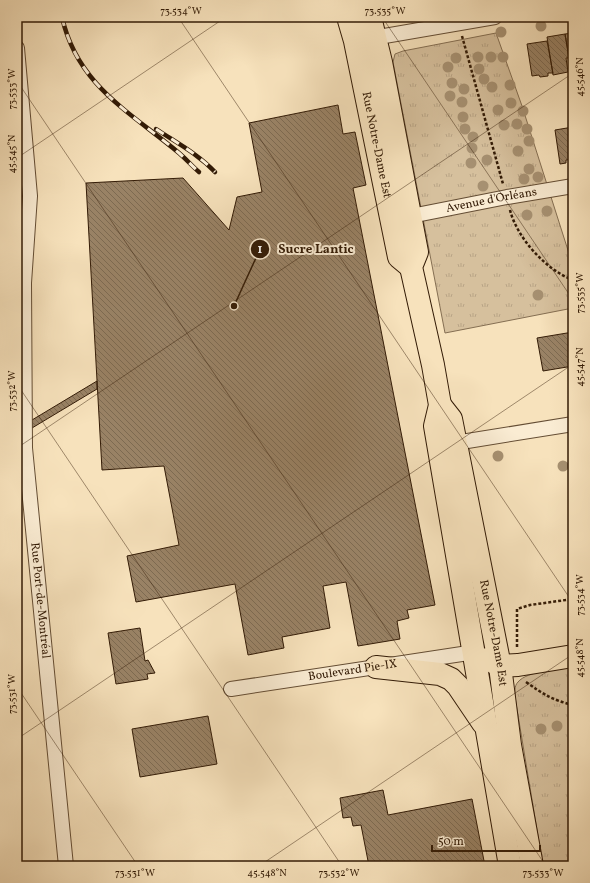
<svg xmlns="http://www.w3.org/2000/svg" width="590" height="883" viewBox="0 0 590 883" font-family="Vollkorn,serif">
	<defs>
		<pattern id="grass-tufts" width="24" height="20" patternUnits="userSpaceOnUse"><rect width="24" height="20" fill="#d6c09d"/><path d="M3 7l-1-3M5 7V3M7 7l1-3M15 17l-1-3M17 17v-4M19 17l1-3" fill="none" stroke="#b8a486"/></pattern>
		<pattern id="building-back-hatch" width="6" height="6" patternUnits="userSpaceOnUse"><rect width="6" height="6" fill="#998265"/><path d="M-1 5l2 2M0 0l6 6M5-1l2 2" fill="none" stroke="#7d6a51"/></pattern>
	</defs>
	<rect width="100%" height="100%" fill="#f7e2bc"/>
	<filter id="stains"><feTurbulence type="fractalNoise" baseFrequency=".005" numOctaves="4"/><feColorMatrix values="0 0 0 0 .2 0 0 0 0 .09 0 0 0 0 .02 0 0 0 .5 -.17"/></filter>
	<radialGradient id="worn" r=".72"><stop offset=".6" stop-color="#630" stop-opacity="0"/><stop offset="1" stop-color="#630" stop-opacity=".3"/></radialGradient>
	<path fill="url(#grass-tufts)" stroke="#846e52" d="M496,33L522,106L573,266V308L445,333L393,62L395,54L403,51Z
		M573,667V866H543L515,697C515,692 514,686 518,682C527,671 559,669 573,667Z"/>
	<path fill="url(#building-back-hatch)" stroke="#331b06" d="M573,33V65L572,58H569L565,34Z
		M565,34L569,58H566L568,72L553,75L547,37Z
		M547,41L553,73H548V76L540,77L539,75L532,76L527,44Z
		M338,105L343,134L355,132L366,185L353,188L435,605L407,610L409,618L397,621L400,639L358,646L346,582L323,586L330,628L282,637L284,648L248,655L235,584L136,602L127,556L179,545L164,466L102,470L86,183L183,178L229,230L237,197L262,192L249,123Z
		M573,127V159L566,160V163L560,164L555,130Z
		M573,332V366L543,371L537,338Z
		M97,381V389L17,437V429Z
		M140,628L145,661L148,660L155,673L147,674L148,679L116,684L108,633Z
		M208,716L217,764L140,777L132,729Z
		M383,790L388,815L472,799L485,866H369L361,825L353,826L351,817L343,818L340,798Z"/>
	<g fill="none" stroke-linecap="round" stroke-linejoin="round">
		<defs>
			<g id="street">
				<path d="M367,39L495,17"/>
				<path id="s1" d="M17,48L30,196L24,283L25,448L66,866"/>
				<path id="s2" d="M411,216L507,197L573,186"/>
				<path d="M455,443L573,424"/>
				<path id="s3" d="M231,689L475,652"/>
			</g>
			<g id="primary">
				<path id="s4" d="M348,17L355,41L399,257L411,267"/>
				<path d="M370,17L381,62L417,252L411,267L433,365L440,405L435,426L510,866"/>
				<path id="s5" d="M440,405L451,419L500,666L510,745L532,866"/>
				<path d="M488,659L500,666L518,665L573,656"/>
				<path d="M376,667L440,674L451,679L458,686L483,723"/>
			</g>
		</defs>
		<use href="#street" stroke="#644d34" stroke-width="16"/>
		<use href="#primary" stroke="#331b06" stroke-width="24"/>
		<path stroke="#331b06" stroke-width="2.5" stroke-dasharray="3 2" stroke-linecap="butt" d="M462,36L503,184
			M510,210C517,238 546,270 573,280
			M517,647V609L530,605L573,599
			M526,682C543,694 552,700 573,705"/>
		<use href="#street" stroke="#faecd3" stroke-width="14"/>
		<use href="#primary" stroke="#f7e2bc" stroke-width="22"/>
		<defs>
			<path id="rail" d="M62,17C77,85 130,112 179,153C186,159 192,166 199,172
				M156,129C177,143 198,154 215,172"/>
		</defs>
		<use href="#rail" stroke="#331b06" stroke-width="4.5"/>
		<use href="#rail" stroke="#faecd3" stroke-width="3" stroke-dasharray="9" stroke-linecap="butt"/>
	</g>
	<g fill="#a69071">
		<circle cx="541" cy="26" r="5.5"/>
		<circle cx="501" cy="32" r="5.5"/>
		<circle cx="478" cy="57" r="5.5"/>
		<circle cx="491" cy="57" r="5.5"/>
		<circle cx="503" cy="57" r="5.5"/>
		<circle cx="456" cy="58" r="5.5"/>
		<circle cx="448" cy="67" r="5.5"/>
		<circle cx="479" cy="69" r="5.5"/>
		<circle cx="484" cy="79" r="5.5"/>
		<circle cx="452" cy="83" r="5.5"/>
		<circle cx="510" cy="85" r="5.5"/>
		<circle cx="492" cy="87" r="5.5"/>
		<circle cx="464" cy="89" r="5.5"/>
		<circle cx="450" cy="96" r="5.5"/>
		<circle cx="462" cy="102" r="5.5"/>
		<circle cx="511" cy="103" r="5.5"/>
		<circle cx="498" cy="110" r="5.5"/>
		<circle cx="523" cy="111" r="5.5"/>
		<circle cx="463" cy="117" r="5.5"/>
		<circle cx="517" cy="124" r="5.5"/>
		<circle cx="504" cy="125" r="5.5"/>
		<circle cx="465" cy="129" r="5.5"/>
		<circle cx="527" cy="129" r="5.5"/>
		<circle cx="473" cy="137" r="5.5"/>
		<circle cx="529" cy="141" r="5.5"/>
		<circle cx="472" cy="148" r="5.5"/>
		<circle cx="518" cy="151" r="5.5"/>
		<circle cx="487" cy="160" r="5.5"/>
		<circle cx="471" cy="163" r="5.5"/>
		<circle cx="529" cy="169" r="5.5"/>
		<circle cx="538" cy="177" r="5.5"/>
		<circle cx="524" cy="179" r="5.5"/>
		<circle cx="483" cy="186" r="5.5"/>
		<circle cx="547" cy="211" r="5.5"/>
		<circle cx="527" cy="215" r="5.5"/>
		<circle cx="538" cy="295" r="5.5"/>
		<circle cx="498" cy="456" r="5.5"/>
		<circle cx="563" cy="466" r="5.5"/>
		<circle cx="557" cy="726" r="5.5"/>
		<circle cx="541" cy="729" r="5.5"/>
	</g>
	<path fill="none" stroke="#331b06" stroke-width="1" stroke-opacity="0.45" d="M178,17L573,603M382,17L573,300M17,81L546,866M17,158L226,17M17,384L342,866M17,448L573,73M17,687L138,866M17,739L573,364M259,866L573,654"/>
	<g text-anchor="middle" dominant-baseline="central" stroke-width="4" stroke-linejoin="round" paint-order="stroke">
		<g font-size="12" fill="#331b06" stroke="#faecd3">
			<text stroke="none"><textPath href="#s4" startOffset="131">Rue Notre-Dame Est</textPath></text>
			<text stroke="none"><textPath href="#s2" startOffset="82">Avenue d'Orléans</textPath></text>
			<text stroke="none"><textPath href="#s1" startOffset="554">Rue Port-de-Montréal</textPath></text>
			<text stroke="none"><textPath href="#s5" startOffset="236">Rue Notre-Dame Est</textPath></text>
			<text stroke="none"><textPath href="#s3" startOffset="123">Boulevard Pie-IX</textPath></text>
		</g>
	</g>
	<path fill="none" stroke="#331b06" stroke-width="1.5" d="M234 306L260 249"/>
	<g fill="#331b06" stroke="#faecd3" stroke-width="1.5">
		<circle cx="234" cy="306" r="4"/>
		<circle cx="260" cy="249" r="10"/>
	</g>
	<g font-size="12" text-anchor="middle" font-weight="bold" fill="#fff">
		<text x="260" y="253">1</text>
	</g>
	<g font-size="13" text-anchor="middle" font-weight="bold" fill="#331b06" stroke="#faecd3" stroke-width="4" stroke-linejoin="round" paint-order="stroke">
		<text x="316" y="253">Sucre Lantic</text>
	</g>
	<rect width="590" height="883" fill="none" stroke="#f7e2bc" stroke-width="44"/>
	<path d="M432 845v6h108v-6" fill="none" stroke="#331b06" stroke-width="2"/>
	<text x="438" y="845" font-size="12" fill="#331b06" stroke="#faecd3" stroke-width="3" paint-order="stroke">50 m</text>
	<rect x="22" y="22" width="546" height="839" fill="none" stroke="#331b06" stroke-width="1.5"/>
	<g font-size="10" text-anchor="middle" fill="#331b06">
		<text x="181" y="14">73.534°W</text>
		<text x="385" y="14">73.535°W</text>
		<text transform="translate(579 77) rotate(-90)" y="4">45.546°N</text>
		<text transform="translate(11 89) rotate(-90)" y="4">73.533°W</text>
		<text transform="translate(11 154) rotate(-90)" y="4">45.545°N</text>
		<text transform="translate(579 293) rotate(-90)" y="4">73.535°W</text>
		<text transform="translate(579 367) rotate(-90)" y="4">45.547°N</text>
		<text transform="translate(11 391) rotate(-90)" y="4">73.532°W</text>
		<text transform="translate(579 595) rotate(-90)" y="4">73.534°W</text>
		<text transform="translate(579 658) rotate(-90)" y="4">45.548°N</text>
		<text transform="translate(11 694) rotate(-90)" y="4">73.531°W</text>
		<text x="135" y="876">73.531°W</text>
		<text x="267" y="876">45.548°N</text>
		<text x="339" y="876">73.532°W</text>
		<text x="543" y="876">73.533°W</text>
	</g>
	<rect width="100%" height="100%" filter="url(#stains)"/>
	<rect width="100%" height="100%" fill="url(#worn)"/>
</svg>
